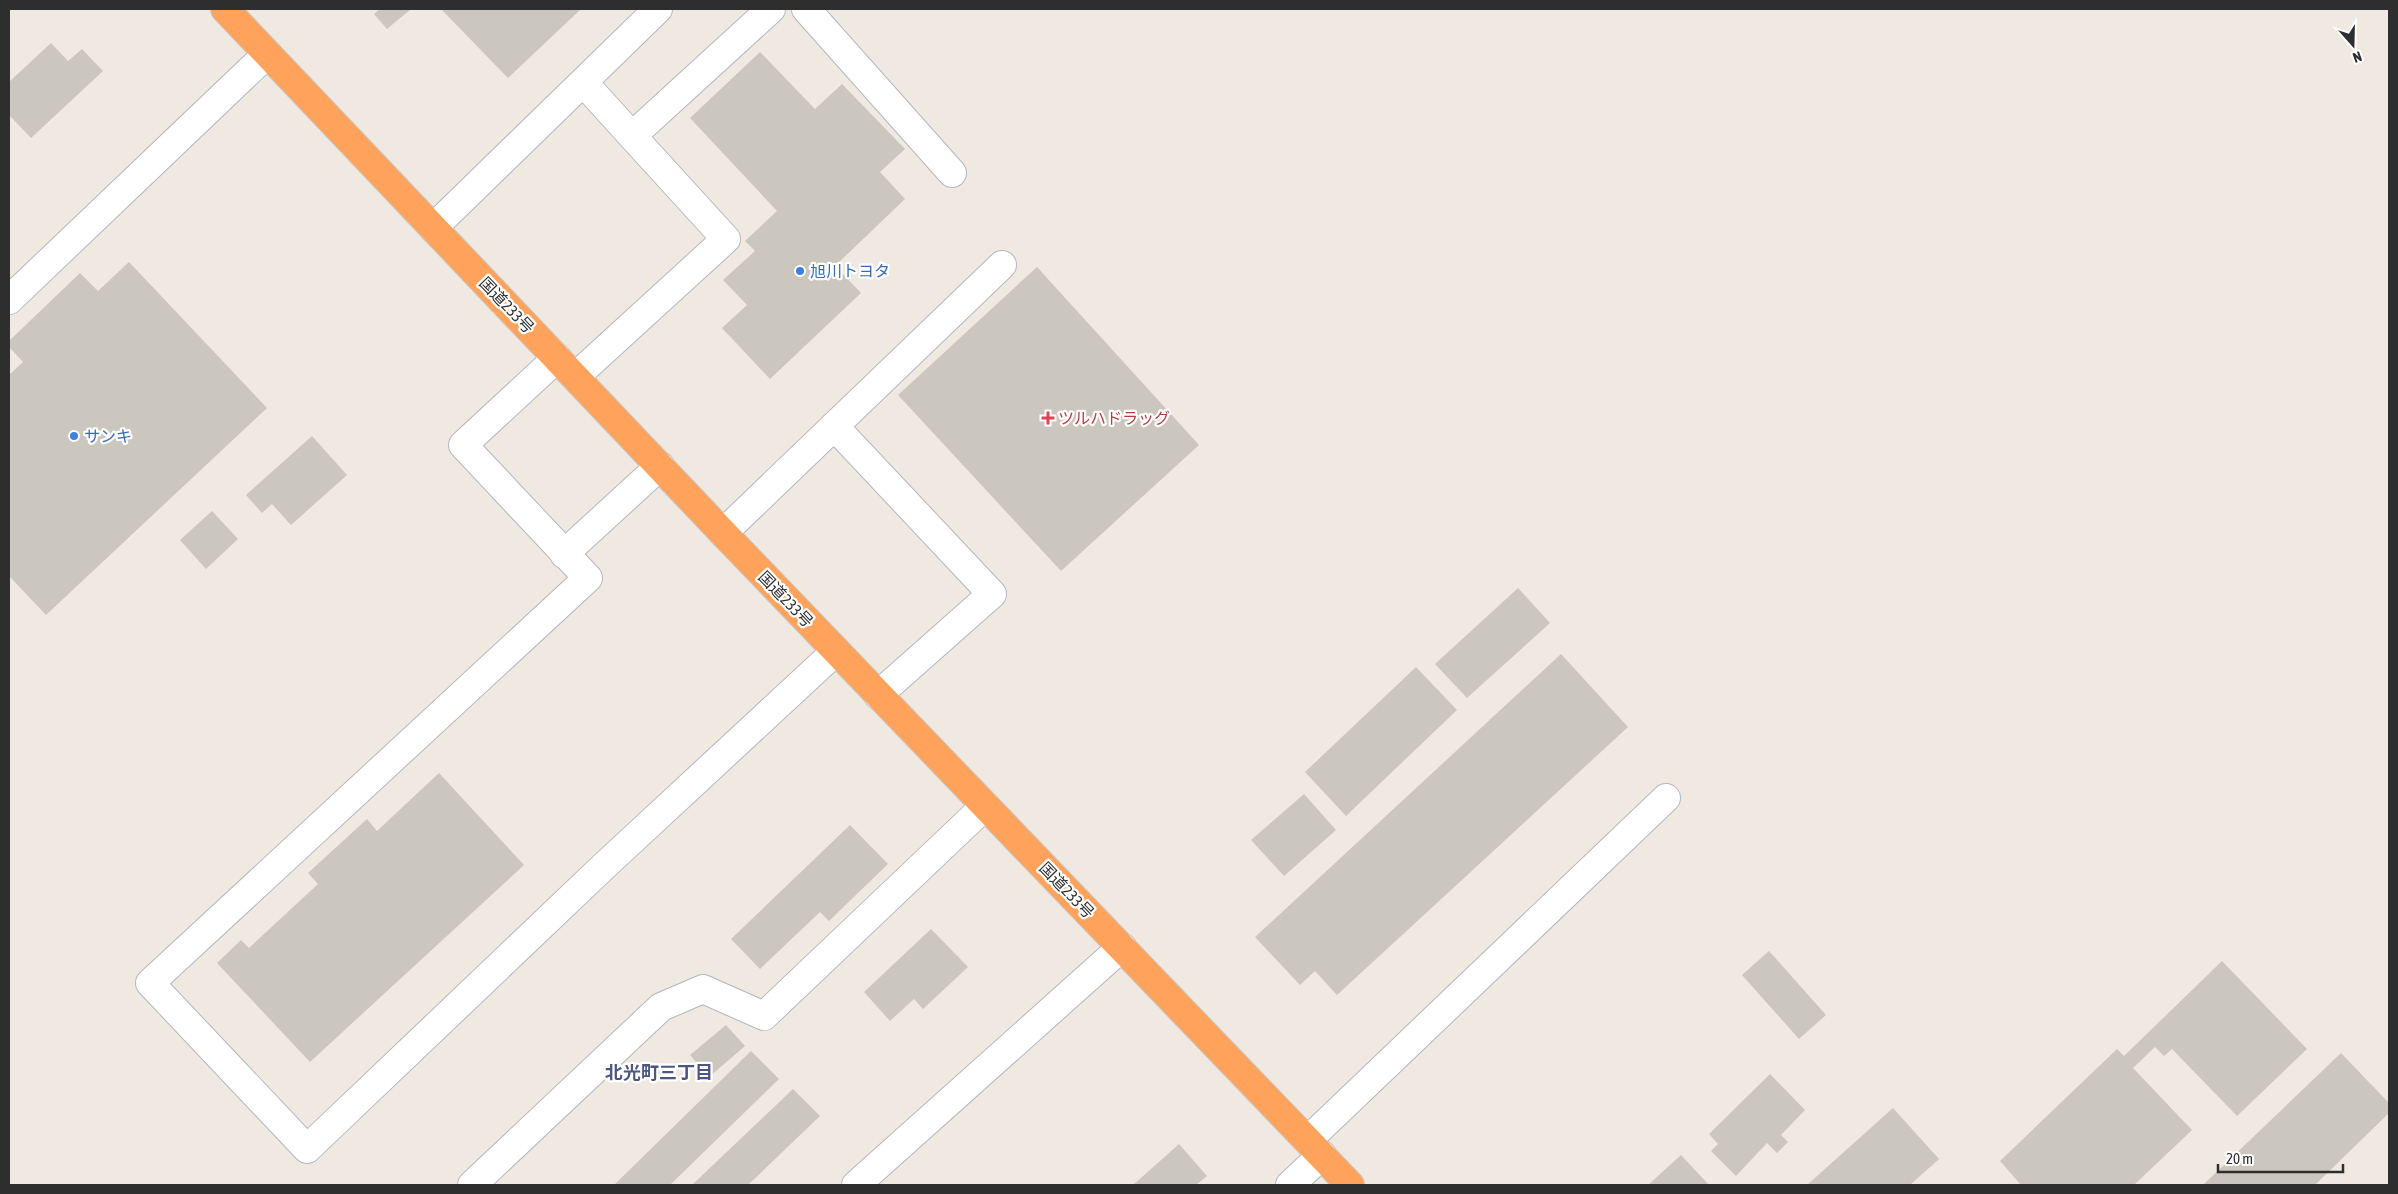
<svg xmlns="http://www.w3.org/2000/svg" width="2398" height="1194" viewBox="0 0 2398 1194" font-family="'Asap Condensed','Noto Sans JP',sans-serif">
	<rect width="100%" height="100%" fill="#efe9e1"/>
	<path fill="#cbc7bf" d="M380,9H411L387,29L374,14Z
		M441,9H581L508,78Z
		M51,43L68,61L82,49L103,71L31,138L9,115V82Z
		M760,52L815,109L842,84L905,149L880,172L905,199L835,266L861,293L770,379L722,328L747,305L723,280L755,251L745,241L777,211L690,118Z
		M129,262L267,408L46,615L9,576V375L23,362L9,347V341L80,273L98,291Z
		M1037,267L1199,445L1061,571L898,395Z
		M312,436L347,475L291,525L272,504L262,513L246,495Z
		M212,511L238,539L206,569L180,540Z
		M1518,588L1550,623L1467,698L1435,664Z
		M1561,654L1628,727L1337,995L1315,971L1300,985L1255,937Z
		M1416,667L1457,710L1346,816L1305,772Z
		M439,773L524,865L310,1062L217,963L241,940L249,948L318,884L308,873L367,819L377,831Z
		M1304,794L1336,830L1284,876L1251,840Z
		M850,825L888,864L829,921L820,912L760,969L731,939Z
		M931,929L968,967L923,1009L914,999L890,1021L864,992Z
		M1769,951L1826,1015L1799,1039L1742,975Z
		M2222,961L2307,1049L2237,1116L2172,1049L2164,1056L2155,1047L2133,1068L2192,1130L2134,1185H2021L2000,1161L2117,1049L2124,1056Z
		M726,1025L745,1046L709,1077L690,1055Z
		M751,1051L779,1079L670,1185H614Z
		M2341,1053L2389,1103V1113L2315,1185H2203Z
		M1770,1074L1805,1110L1781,1135L1788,1142L1777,1153L1767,1143L1736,1176L1711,1151L1718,1144L1709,1134Z
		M793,1089L820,1116L748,1185H692Z
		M1893,1108L1939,1159L1910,1185H1807Z
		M1179,1144L1207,1176L1196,1185H1133Z
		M1681,1155L1709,1185H1648Z"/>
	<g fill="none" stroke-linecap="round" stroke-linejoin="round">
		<defs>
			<path id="minor" d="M806,9L952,173
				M583,82L632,136L771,9
				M433,228L658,9
				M9,300L267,54
				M557,358L463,445L588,578L150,983L307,1149L602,868L836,651
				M575,377L726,239L632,136
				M834,426L992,594L878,695
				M723,533L1002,265
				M564,554L660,466
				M1308,1140L1666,798
				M472,1185L661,1007L703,989L764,1016L985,806
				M856,1185L1122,947
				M1290,1185L1322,1155"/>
			<path id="highway" d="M225,9L723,533L1350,1185"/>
		</defs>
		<use href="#minor" stroke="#b4b7c1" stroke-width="30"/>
		<use href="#highway" stroke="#c9c9c9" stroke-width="30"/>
		<use href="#minor" stroke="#fff" stroke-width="28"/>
		<use href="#highway" stroke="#ffa35c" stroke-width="28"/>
	</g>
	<g fill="#3f7fe0" stroke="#fff" stroke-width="2">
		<circle cx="800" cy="271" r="5"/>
		<circle cx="74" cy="436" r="5"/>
	</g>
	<path fill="#e0444e" stroke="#fff" stroke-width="2" d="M1045.5 410.5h5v5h5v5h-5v5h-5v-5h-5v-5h5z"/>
	<g text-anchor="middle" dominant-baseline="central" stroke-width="4.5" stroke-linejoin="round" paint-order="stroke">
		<g font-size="16" fill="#366cbe" stroke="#fff" text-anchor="start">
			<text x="810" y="271">旭川トヨタ</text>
			<text x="84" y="436">サンキ</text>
		</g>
		<g font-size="16" fill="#2e2e2e" stroke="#fff">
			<text transform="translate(507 305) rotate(46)">国道233号</text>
			<text transform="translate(786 599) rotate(46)">国道233号</text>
			<text transform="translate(1067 890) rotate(46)">国道233号</text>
		</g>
		<g font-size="16" fill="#be3a42" stroke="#fff" text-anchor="start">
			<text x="1058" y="418">ツルハドラッグ</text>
		</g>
		<g font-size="18" font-weight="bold" fill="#4d5680" stroke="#fff">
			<text x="659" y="1072">北光町三丁目</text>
		</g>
	</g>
	<rect width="2398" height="1194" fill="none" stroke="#2e2e2e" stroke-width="20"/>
	<g transform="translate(2353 45) rotate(160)" stroke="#ffffff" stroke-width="4" paint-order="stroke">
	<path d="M0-4L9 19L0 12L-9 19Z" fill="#2e2e2e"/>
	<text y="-8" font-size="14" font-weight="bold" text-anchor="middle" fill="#2e2e2e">N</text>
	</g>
	<path d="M2218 1164v8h125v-8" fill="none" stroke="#2e2e2e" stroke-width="2.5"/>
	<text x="2226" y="1164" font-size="15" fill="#2e2e2e" stroke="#ffffff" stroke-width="4" paint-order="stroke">20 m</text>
</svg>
